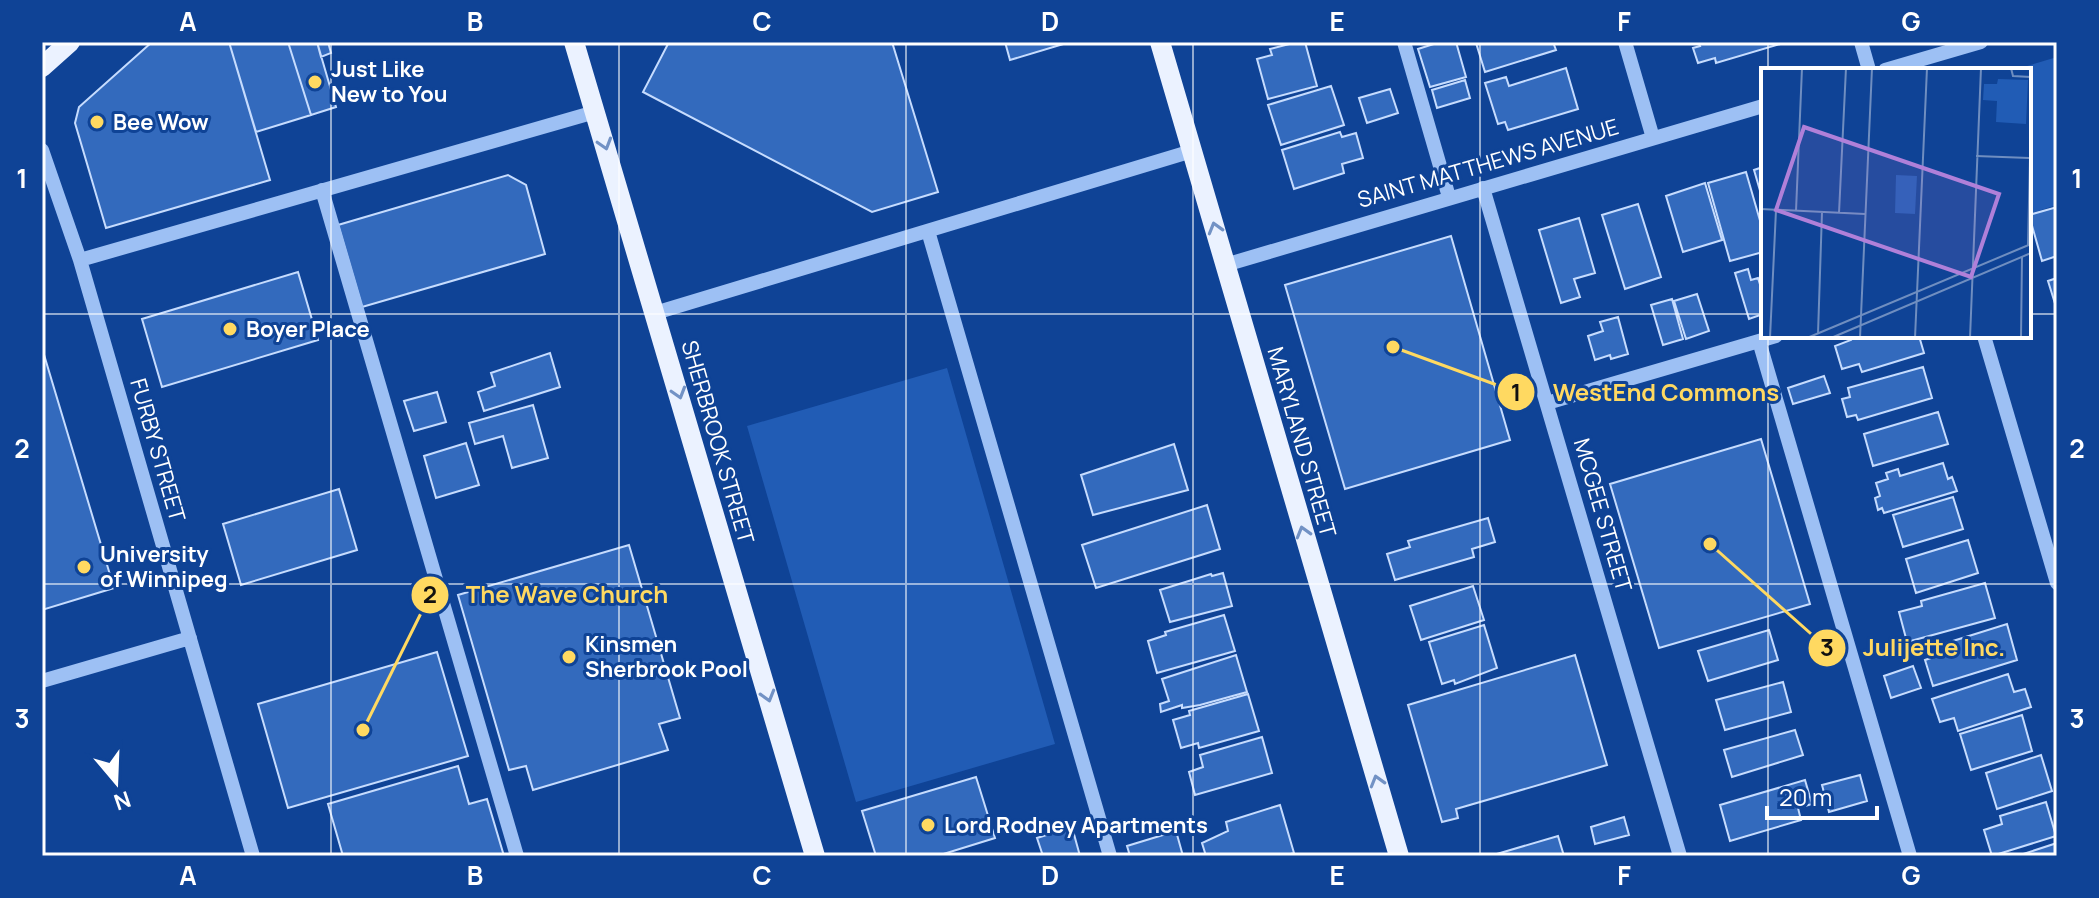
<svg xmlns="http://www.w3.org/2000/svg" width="2099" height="898" viewBox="0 0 2099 898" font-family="Manrope,sans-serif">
	<rect width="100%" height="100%" fill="#0f4396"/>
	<path fill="#215cb5" d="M2057,57V205L2029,214V70H2014Z
		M947,368L1055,744L856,802L747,426Z"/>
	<path fill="#336abd" stroke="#c6dcfe" stroke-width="2" d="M152,42H229L270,180L106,228L75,123L79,107Z
		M229,42H288L311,115L256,132Z
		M288,42H317L336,107L311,115Z
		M317,42H328L331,53L321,57Z
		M669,42H892L938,192L872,212L643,92Z
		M1005,42H1070L1010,60Z
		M1297,42H1305L1317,86L1268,99L1257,59L1272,55L1270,49Z
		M1440,42H1456L1466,77L1430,87L1418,49Z
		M1479,42H1553L1556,50L1485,72L1476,43Z
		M1698,42H1787L1716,63L1715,58L1698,63L1693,48L1700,46Z
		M1566,68L1578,109L1508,130L1505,122L1498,124L1485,83L1506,77L1509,86Z
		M1465,80L1470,98L1437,108L1432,90Z
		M1331,86L1344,125L1281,145L1268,105Z
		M1390,89L1398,113L1367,123L1359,98Z
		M1340,132L1342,137L1356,133L1363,158L1342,164L1344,173L1294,189L1282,150Z
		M1763,167V201L1754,170Z
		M1746,172L1763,231V252L1730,261L1708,183Z
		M508,175L526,185L545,254L362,307L338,225Z
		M1705,183L1722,240L1683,252L1666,196Z
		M1638,204L1661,277L1625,289L1602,215Z
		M2057,207V256L2042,261L2029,215Z
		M1579,218L1595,273L1574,279L1580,297L1561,303L1539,230Z
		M1451,236L1510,440L1345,489L1285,285Z
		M1748,269L1751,280L1758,278L1763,294V314L1749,319L1735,273Z
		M298,272L318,340L162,387L142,319Z
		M2057,278V310L2048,281Z
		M1697,294L1709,331L1686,339L1674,301Z
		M1672,299L1683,339L1663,345L1651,305Z
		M1618,317L1628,354L1611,359L1610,355L1595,360L1588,336L1603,331L1600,322Z
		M1850,336H1919L1924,353L1862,372L1859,364L1842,369L1835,346L1851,340Z
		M42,348L114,588L42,610Z
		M550,353L560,387L484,411L478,392L495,386L491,373Z
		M1923,367L1932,398L1858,420L1856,415L1847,417L1842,399L1850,397L1848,388Z
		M1824,376L1830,393L1793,404L1788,388Z
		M437,392L446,422L414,431L404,401Z
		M533,405L548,458L512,468L503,436L475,444L469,423Z
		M1938,412L1948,444L1873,466L1864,434Z
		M1761,439L1810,604L1659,648L1610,484Z
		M466,443L479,485L436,498L424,456Z
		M1174,444L1188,490L1093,515L1081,475Z
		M1943,463L1948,479L1952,477L1957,491L1884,513L1882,508L1878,510L1875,498L1880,496L1876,483L1888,479L1886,473L1898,469L1900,476Z
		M339,489L357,550L241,585L223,524Z
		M1953,497L1963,529L1903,547L1893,515Z
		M1207,505L1220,549L1096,588L1082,545Z
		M1488,518L1495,542L1472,549L1474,557L1395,580L1387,554L1410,547L1408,541Z
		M1968,540L1978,573L1916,593L1906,559Z
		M629,545L680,718L659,724L668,750L533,790L526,766L509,770L458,595Z
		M1223,573L1232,606L1170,622L1160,590L1211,574L1212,576Z
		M1985,583L1995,618L1907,642L1899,612L1922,606L1921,601Z
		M1473,586L1484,620L1421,640L1410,606Z
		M1224,615L1235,651L1157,673L1148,641L1166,635L1165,632Z
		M2007,624L2017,660L1933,686L1925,660L1940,655L1937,646Z
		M1484,625L1497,668L1455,684L1454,680L1442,684L1429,642Z
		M1769,630L1778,660L1708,681L1698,651Z
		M437,652L468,756L288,808L258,704Z
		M1236,655L1247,692L1200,705L1182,708V705L1161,712L1160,704L1169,701L1162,679Z
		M1575,655L1607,765L1456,809L1458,818L1442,822L1408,705Z
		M1913,666L1921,688L1891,698L1884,676Z
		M2008,674L2014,692L2025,689L2031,707L1958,731L1954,718L1940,722L1932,699Z
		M1783,682L1791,712L1725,730L1716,700Z
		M1248,694L1259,731L1199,748L1198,743L1181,748L1173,720L1190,715L1189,711Z
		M2022,715L2032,751L1971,770L1960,734Z
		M1795,730L1803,755L1732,777L1724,750Z
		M1262,737L1272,773L1195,795L1189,772L1203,767L1200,755Z
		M2041,755L2052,791L1997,809L1986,773Z
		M458,766L469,804L487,799L504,856H343L328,804Z
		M1860,775L1867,801L1829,812L1822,785Z
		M976,777L995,838L937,856H876L862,811Z
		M1805,780L1812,804L1798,808L1801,820L1730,841L1720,805Z
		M2046,802L2056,836L1992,856L1984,830L2002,824L2000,816Z
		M1280,805L1294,853L1283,856H1206L1202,843L1228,831L1226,822Z
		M1624,817L1629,835L1595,844L1591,827Z
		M1072,827L1080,856H1043L1037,838Z
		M1176,831L1183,856H1130L1127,846Z
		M1558,836L1564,856H1490Z
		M2057,843V856H2017Z"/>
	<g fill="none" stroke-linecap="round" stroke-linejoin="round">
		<path stroke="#9dc0f4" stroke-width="14" d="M1404,42L1449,197
			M1625,42L1653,138
			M1861,42L1869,70
			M1885,70L1981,42
			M42,150L80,260L253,856
			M1483,188L1680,856
			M322,190L517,856
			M928,231L1110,856
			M80,260L595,112
			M1225,265L1763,106
			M655,313L1192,151
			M1984,336L2057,583
			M1759,341L1910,856
			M1547,403L1776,336
			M42,681L190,638"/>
		<path stroke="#ebf2ff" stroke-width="20" d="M574,42L815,856
			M1160,42L1399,856
			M42,67L70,42"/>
	</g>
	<defs><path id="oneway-chevron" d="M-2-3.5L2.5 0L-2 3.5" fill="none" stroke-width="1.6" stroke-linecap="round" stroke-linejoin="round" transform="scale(2)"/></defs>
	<g stroke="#7292c5">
		<use href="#oneway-chevron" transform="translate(605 144) rotate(73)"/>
		<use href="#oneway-chevron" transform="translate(1215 228) rotate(-106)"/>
		<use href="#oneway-chevron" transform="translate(679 393) rotate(73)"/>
		<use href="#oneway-chevron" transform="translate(1303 532) rotate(-106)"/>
		<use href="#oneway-chevron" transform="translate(768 696) rotate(74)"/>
		<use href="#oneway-chevron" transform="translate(1377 781) rotate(-106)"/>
	</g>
	<path fill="none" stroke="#fff" stroke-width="2" stroke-opacity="0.55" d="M331,42V856M619,42V856M906,42V856M1193,42V856M1480,42V856M1768,42V70M42,314H1763M2029,314H2057M1768,336V856M42,584H2057"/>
	<g fill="#ffd961" stroke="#0f4396" stroke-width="3">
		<circle cx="315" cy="82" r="8"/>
		<circle cx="97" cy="122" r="8"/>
		<circle cx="230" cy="329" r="8"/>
		<circle cx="84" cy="567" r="8"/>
		<circle cx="569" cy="657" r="8"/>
		<circle cx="928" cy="825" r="8"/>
	</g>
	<g text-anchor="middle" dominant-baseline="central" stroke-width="6" stroke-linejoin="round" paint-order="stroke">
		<g font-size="22" font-weight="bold" fill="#fff" stroke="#0f4396" text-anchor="start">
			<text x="331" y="69">Just Like<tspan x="331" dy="25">New to You</tspan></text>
			<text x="113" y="122">Bee Wow</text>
			<text x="246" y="329">Boyer Place</text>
			<text x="100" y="554">University<tspan x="100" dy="25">of Winnipeg</tspan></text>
			<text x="585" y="644">Kinsmen<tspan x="585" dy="25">Sherbrook Pool</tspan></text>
			<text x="944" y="825">Lord Rodney Apartments</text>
		</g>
		<g font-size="22" fill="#fff" stroke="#0f4396">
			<text transform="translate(1488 163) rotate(-16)">SAINT MATTHEWS AVENUE</text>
			<text transform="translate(718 442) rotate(74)">SHERBROOK STREET</text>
			<text transform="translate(1302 442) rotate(74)">MARYLAND STREET</text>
			<text transform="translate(158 450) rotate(74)">FURBY STREET</text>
			<text transform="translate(1603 515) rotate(74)">MCGEE STREET</text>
		</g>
	</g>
	<g transform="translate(1761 68)">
		<rect width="270" height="270" fill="#0f4396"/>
		<path d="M237,11L267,12L265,56L235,54L236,33L222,32L223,16H236ZM135,107L156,108L154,146L134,145Z" fill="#215cb5"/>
		<path fill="none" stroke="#6f8ec0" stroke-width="2" d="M250,0L252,8L270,9M215,88L268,90M0,141L104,146M35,143L41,0M78,145L85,0M267,177L270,46M57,266L61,144M9,270L15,142M46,270L270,176M70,270L270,185M99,270L111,0M154,270L166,0M209,270L220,0M260,270L261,189"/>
		<path fill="#b080d9" fill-opacity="0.15" stroke="#b080d9" stroke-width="4" d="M43,59L238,126L210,209L15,142Z"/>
		<rect width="270" height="270" fill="none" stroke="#fff" stroke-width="4"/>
	</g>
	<path fill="none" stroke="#ffd961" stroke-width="3" d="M1393 347L1516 392M363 730L430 595M1710 544L1827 648"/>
	<g fill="#ffd961" stroke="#0f4396" stroke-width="3">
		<circle cx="1393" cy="347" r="8"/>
		<circle cx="363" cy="730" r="8"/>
		<circle cx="1710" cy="544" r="8"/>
		<circle cx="1516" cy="392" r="20"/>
		<circle cx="430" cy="595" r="20"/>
		<circle cx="1827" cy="648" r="20"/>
	</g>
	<g font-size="24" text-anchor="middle" font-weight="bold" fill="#111">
		<text x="1516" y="401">1</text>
		<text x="430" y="603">2</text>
		<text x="1827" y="656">3</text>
	</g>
	<g font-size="24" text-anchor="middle" font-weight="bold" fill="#ffd961" stroke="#0f4396" stroke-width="6" stroke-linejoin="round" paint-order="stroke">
		<text x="1666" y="401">WestEnd Commons</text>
		<text x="567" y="603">The Wave Church</text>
		<text x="1934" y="656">Julijette Inc.</text>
	</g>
	<rect width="2099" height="898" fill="none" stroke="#0f4396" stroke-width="88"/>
	<g transform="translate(116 782) rotate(161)" stroke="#0f4396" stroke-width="6" paint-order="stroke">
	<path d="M0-6L14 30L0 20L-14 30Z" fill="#ffffff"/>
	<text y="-12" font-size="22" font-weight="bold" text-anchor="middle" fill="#ffffff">N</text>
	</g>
	<path d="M1767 806v12h110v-12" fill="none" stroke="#ffffff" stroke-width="4"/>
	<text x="1779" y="806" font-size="24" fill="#ffffff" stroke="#0f4396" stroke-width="6" paint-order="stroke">20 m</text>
	<rect x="44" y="44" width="2011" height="810" fill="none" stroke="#fff" stroke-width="3"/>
	<g font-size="26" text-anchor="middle" font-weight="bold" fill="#fff">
		<text x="188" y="31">A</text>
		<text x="475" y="31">B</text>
		<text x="762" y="31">C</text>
		<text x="1050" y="31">D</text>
		<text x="1337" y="31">E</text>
		<text x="1624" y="31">F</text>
		<text x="1911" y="31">G</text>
		<text x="22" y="188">1</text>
		<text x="2077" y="188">1</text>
		<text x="22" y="458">2</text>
		<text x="2077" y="458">2</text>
		<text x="22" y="728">3</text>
		<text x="2077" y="728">3</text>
		<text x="188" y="885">A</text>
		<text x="475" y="885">B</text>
		<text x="762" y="885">C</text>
		<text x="1050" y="885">D</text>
		<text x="1337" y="885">E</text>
		<text x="1624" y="885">F</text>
		<text x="1911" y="885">G</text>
	</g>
</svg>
